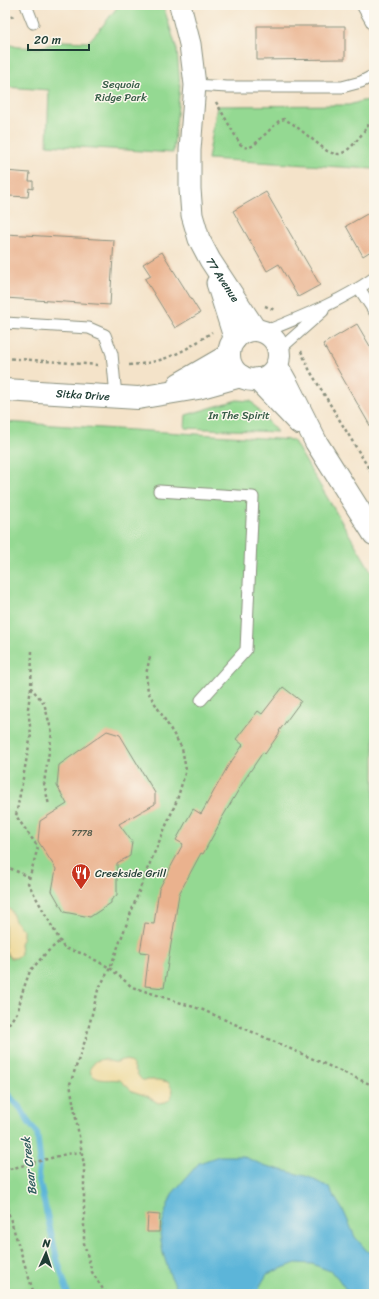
<svg xmlns="http://www.w3.org/2000/svg" width="379" height="1299" viewBox="0 0 379 1299" font-family="Sriracha,sans-serif">
	<rect width="100%" height="100%" fill="#fbf7ec"/>
	<filter id="ink" filterUnits="userSpaceOnUse"><feTurbulence type="fractalNoise" baseFrequency=".025" numOctaves="2"/><feDisplacementMap in="SourceGraphic" scale="8" xChannelSelector="R" yChannelSelector="G"/><feConvolveMatrix kernelMatrix="1 2 1 2 8 2 1 2 1" color-interpolation-filters="sRGB"/></filter>
	<filter id="wash" filterUnits="userSpaceOnUse"><feTurbulence type="fractalNoise" baseFrequency=".012" numOctaves="4" result="noise"/><feDisplacementMap in="SourceGraphic" scale="16" xChannelSelector="R" yChannelSelector="G"/><feGaussianBlur stdDeviation="0.9" result="paint"/><feColorMatrix in="noise" values="0 0 0 0 0 0 0 0 0 0 0 0 0 0 0 0 0 1.4 0 .05"/><feComposite in="paint" operator="in"/></filter>
	<g filter="url(#wash)">
		<rect width="100%" height="100%" fill="#f4e3c9"/>
		<path fill="#94d992" stroke="#5a8b63" d="M119,5H163L177,50L180,86L173,153L47,145L49,90L5,87V43L17,47L39,48L61,41L88,42L100,29Z
			M374,100V169L208,159L217,106L349,105L362,101Z
			M237,400L251,401L277,432L185,428L186,415Z
			M5,422L293,440L374,576V1294H5Z"/>
		<path fill="#eeda9e" stroke="#868c69" d="M5,906L11,910L15,921L23,930V938L20,943L21,954L16,958H10L5,951Z
			M104,1059C108,1060 113,1063 117,1062C120,1061 122,1059 126,1060C135,1062 135,1074 142,1080H158L168,1082L173,1090L171,1098L166,1102L158,1103L147,1096L132,1091L120,1080C109,1078 100,1083 91,1074L90,1068L96,1061Z"/>
		<path fill="#5cb5d9" stroke="#3e7986" d="M219,1156H242L263,1165L309,1177L329,1188L344,1212L355,1237L367,1251L374,1254V1294H349L337,1277L330,1271L312,1264L296,1263L267,1274L260,1286L258,1294H180L170,1275L163,1253L160,1234L166,1210L172,1194L199,1163Z"/>
		<g fill="none" stroke-linecap="round" stroke-linejoin="round">
			<path stroke="#5cb5d9" stroke-width="6" d="M5,1091L21,1109L29,1123L37,1133L40,1158L38,1175L57,1259L68,1294"/>
		</g>
		<g id="blocks">
			<path fill="#eab28e" d="M257,26H345V59L257,60Z
				M5,171L30,173L29,181H33V189L29,188L28,197L9,196V201L5,200Z
				M266,192L320,285L298,297L279,264L267,271L233,211Z
				M374,210V249L363,256L346,226Z
				M5,234L114,240L110,305L5,298Z
				M162,252L200,313L175,328L145,279L151,276L143,264Z
				M357,324L374,353V427L372,429L323,344Z
				M283,687L301,701L279,731L280,732L265,754L263,752L245,779L219,823H220L203,854L201,853L179,894L164,988L145,986L149,953L140,952L145,923L154,924L159,889L183,844L176,840L193,809L201,814L228,766L243,745L236,739L258,711L262,714Z
				M107,731L120,735L155,793V804L119,824L132,842L130,856L117,863V895L111,900V903L90,917L64,912L52,891L56,869L38,841L40,821L67,804L57,786L59,765Z
				M148,1214L160,1215L159,1232H147Z"/>
		</g>
	</g>
	<g filter="url(#ink)">
		<use href="#blocks" fill-opacity="0" stroke="#8a907e" stroke-width="1"/>
		<g fill="none" stroke-linecap="round" stroke-linejoin="round">
			<defs>
				<path id="lane" d="M26,5L33,23
					M362,5L374,26
					M195,85L227,87H342L361,82L374,75
					M359,288L374,311
					M5,323L89,328L105,335L112,354L116,396
					M264,332C303,316 340,302 374,278
					M279,350L323,311
					M159,491L253,497L246,650L201,700"/>
				<g id="street">
					<path id="s1" d="M180,5L190,44L195,85L190,150V189L192,215L199,239L210,260L256,330"/>
					<path d="M217,283L235,340"/>
				</g>
				<g id="secondary">
					<circle cx="254" cy="355" r="25"/>
					<path d="M277,366L287,384L316,442L374,534"/>
					<path d="M257,379L299,423"/>
					<path d="M179,384L229,355"/>
					<path id="s2" d="M5,390L138,398L198,388L241,376"/>
				</g>
			</defs>
			<use href="#lane" stroke="#8a907e" stroke-width="13"/>
			<use href="#street" stroke="#8a907e" stroke-width="23"/>
			<use href="#secondary" stroke="#8a907e" stroke-width="24"/>
			<path stroke="#8a907e" stroke-width="2.5" stroke-dasharray="3 3" stroke-linecap="butt" d="M5,19L14,16
				M216,102L240,144L244,147L248,148L254,145L279,121L284,119L293,124L327,151C331,153 335,154 339,154C352,152 367,126 374,117
				M265,306L275,310
				M301,351L310,371L374,477
				M5,358L98,365
				M129,365C164,363 184,352 212,332
				M32,651L31,688L44,703L52,733L44,783L49,805
				M31,688L28,708L31,735L16,816L38,847L28,883L64,948L84,954L110,968L132,987L203,1010L374,1086
				M5,866L29,877
				M5,1029L18,1011L22,993L30,971L46,953L60,941
				M5,1172L6,1170L66,1154L81,1152
				M5,1202L34,1294
				M106,1294L92,1272L84,1243V1165L70,1084L86,1038L98,990L110,968L147,870L177,800L186,770L182,748L148,692L146,674L150,657"/>
			<use href="#lane" stroke="#fff" stroke-width="11"/>
			<use href="#street" stroke="#fff" stroke-width="21"/>
			<use href="#secondary" stroke="#fff" stroke-width="22"/>
		</g>
	</g>
	<defs>
		<symbol id="restaurant-pin" viewBox="-11 -11 22 30"><path d="M0 17L-7.5 6A9.5 9.5 0 1 1 7.5 6Z" fill="#c8321e" stroke="#fbf7ec"/><path d="M-5-6h1v4h1v-4h1v4h1v-4h1v5L-1.5 .5V6h-2V.5L-5-1ZM5-6V6H3V1.5H1.5Q1.5-4 5-6Z" fill="#fff"/></symbol>
	</defs>
	<g fill-rule="evenodd">
		<use href="#restaurant-pin" x="70" y="862" width="22" height="30"/>
	</g>
	<g text-anchor="middle" dominant-baseline="central" stroke-width="3" stroke-linejoin="round" paint-order="stroke">
		<g font-size="9" fill="#525a4a">
			<text x="82" y="833">7778</text>
		</g>
		<g font-size="11" fill="#365c47" stroke="#fbf7ec">
			<text x="121" y="84">Sequoia<tspan x="121" dy="13">Ridge Park</tspan></text>
			<text x="239" y="415">In The Spirit</text>
		</g>
		<g font-size="11" fill="#1f3d34" stroke="#fbf7ec">
			<text stroke="none"><textPath href="#s1" startOffset="284">77 Avenue</textPath></text>
			<text stroke="none"><textPath href="#s2" startOffset="78">Sitka Drive</textPath></text>
		</g>
		<g font-size="11" fill="#1f3d34" stroke="#fbf7ec" text-anchor="start">
			<text x="95" y="873">Creekside Grill</text>
		</g>
		<g font-size="12" font-style="italic" fill="#2e5b5d" stroke="#fbf7ec">
			<text transform="translate(29 1166) rotate(-97)">Bear Creek</text>
		</g>
	</g>
	<rect width="379" height="1299" fill="none" stroke="#fbf7ec" stroke-width="20"/>
	<g transform="translate(46 1253) rotate(3)" stroke="#fbf7ec" stroke-width="3" paint-order="stroke">
	<path d="M0-3L7 15L0 10L-7 15Z" fill="#1f3d34"/>
	<text y="-6" font-size="11" font-weight="bold" text-anchor="middle" fill="#1f3d34">N</text>
	</g>
	<path d="M28 44v6h61v-6" fill="none" stroke="#1f3d34" stroke-width="2"/>
	<text x="34" y="44" font-size="12" fill="#1f3d34" stroke="#fbf7ec" stroke-width="3" paint-order="stroke">20 m</text>
</svg>
